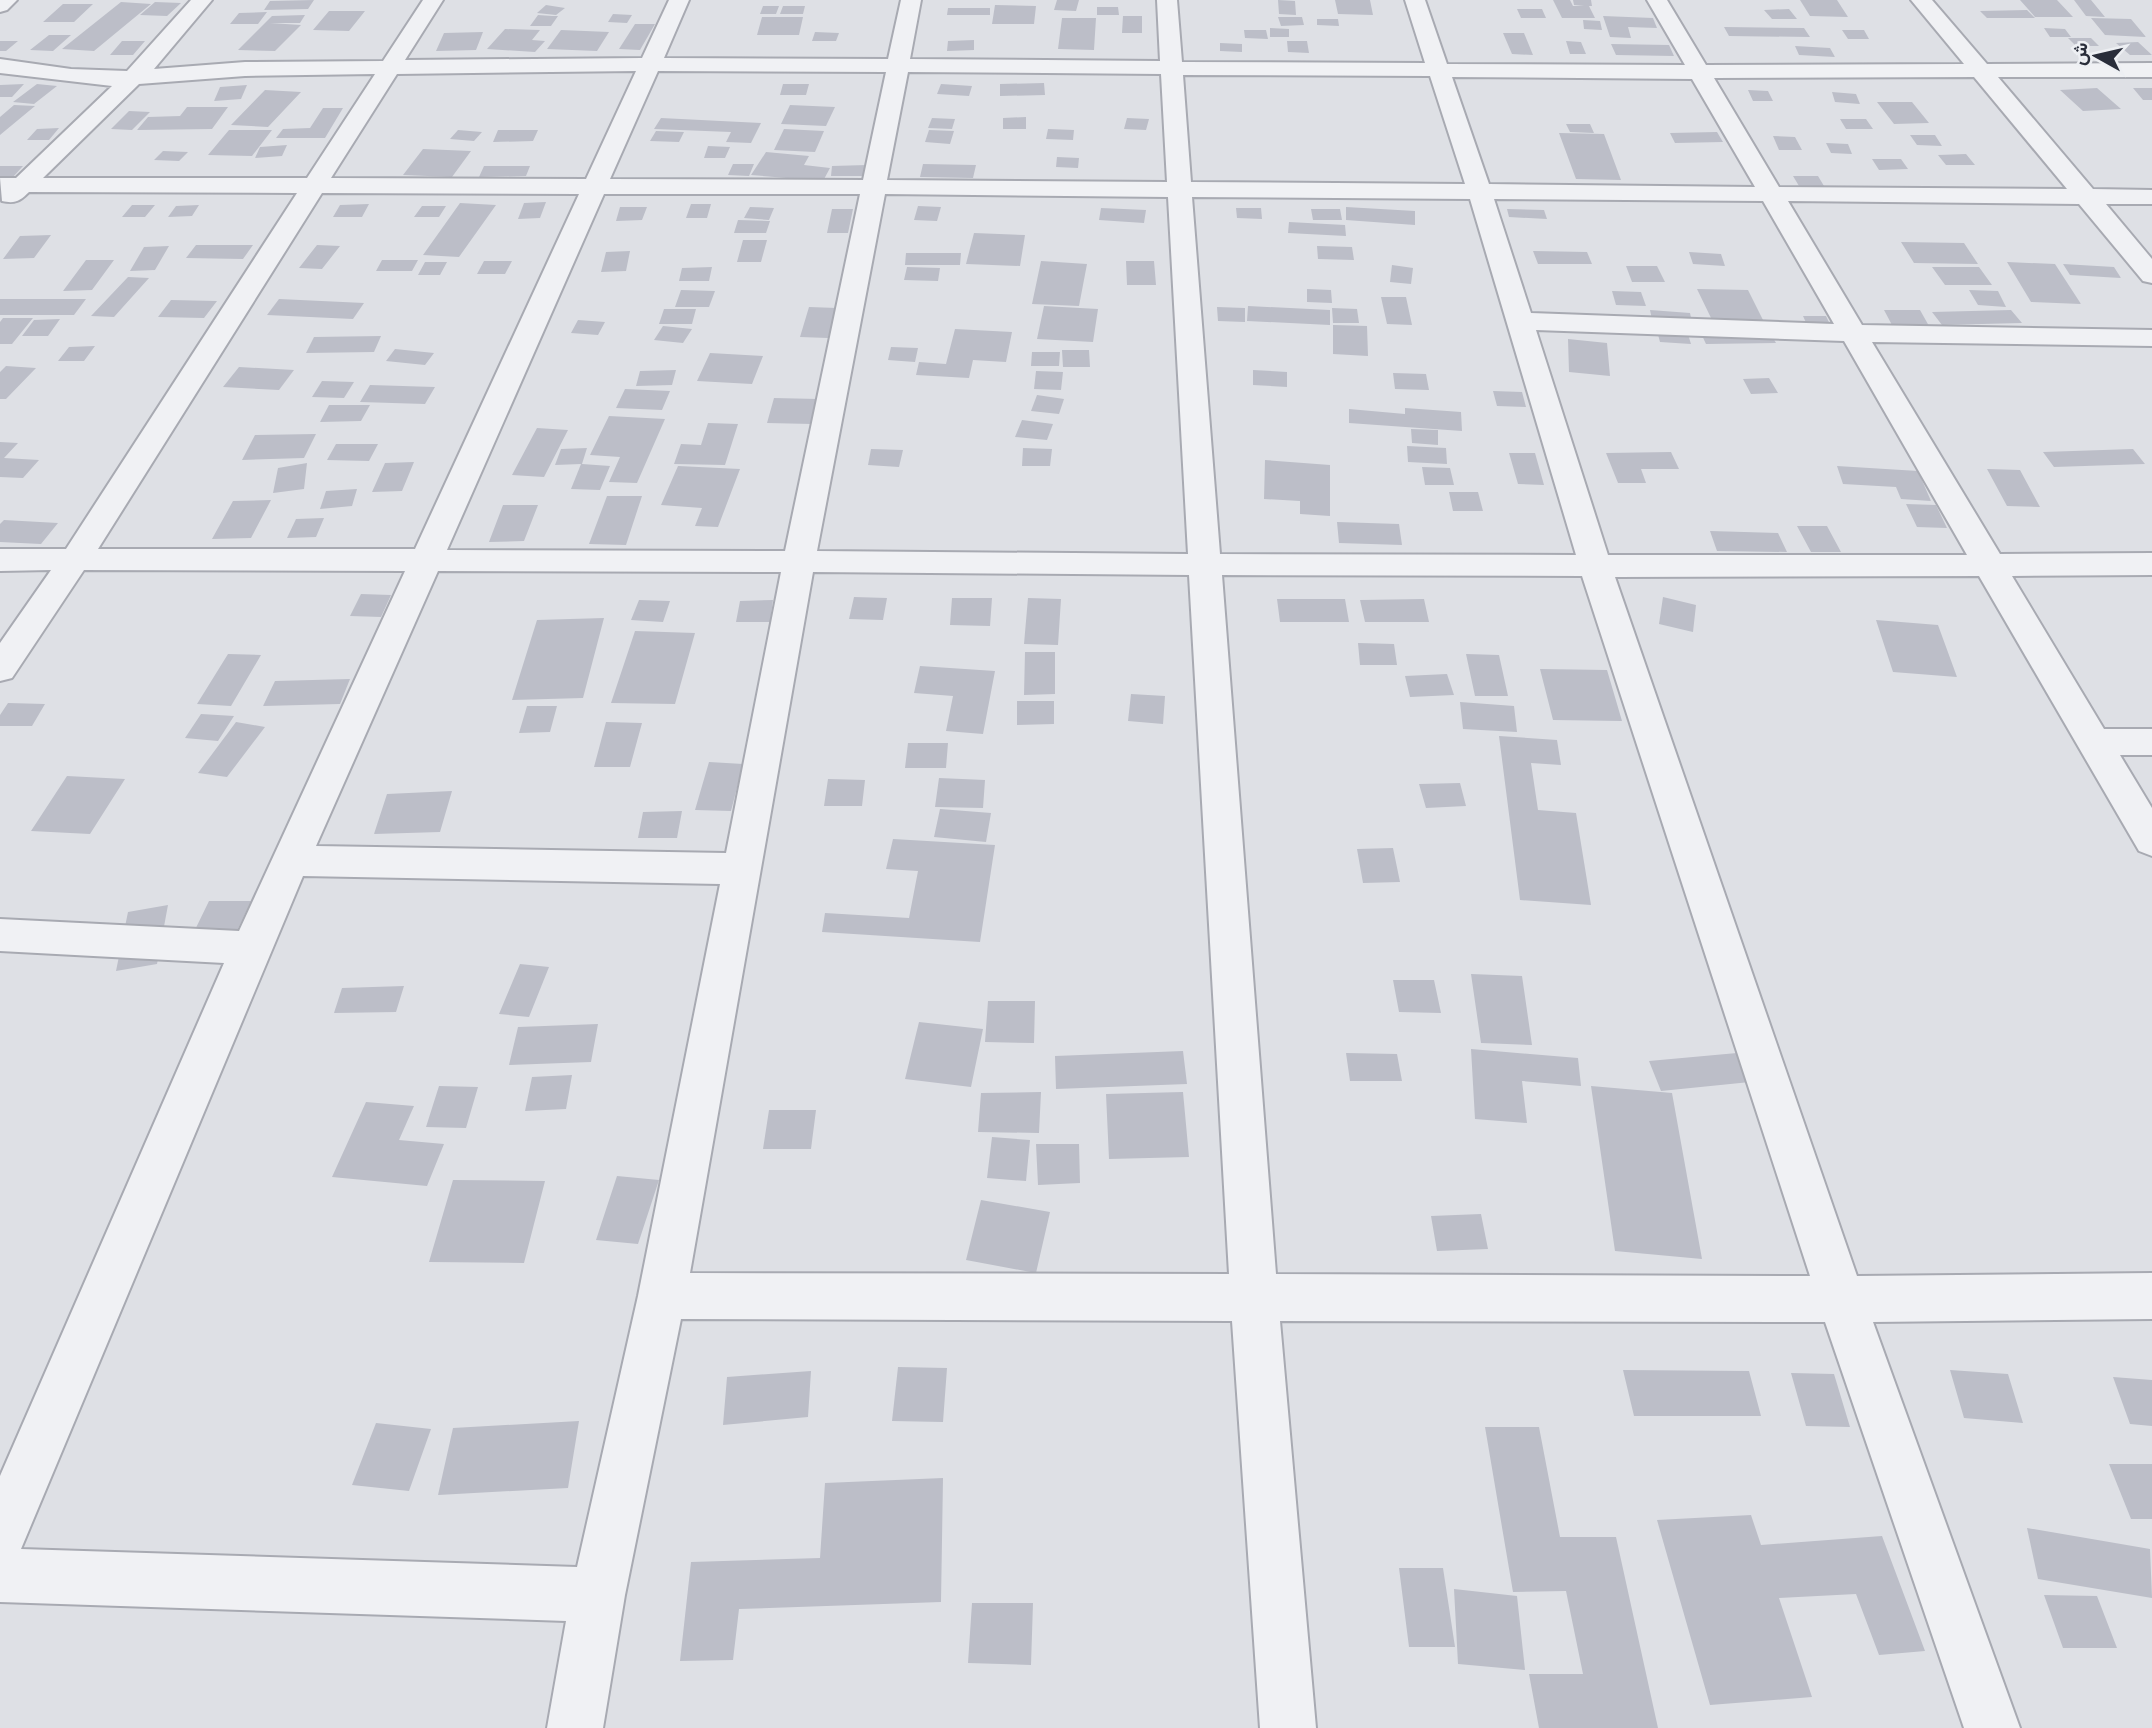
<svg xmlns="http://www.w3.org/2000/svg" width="2152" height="1728" viewBox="0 0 2152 1728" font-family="Commissioner,Vazirmatn,sans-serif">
	<rect width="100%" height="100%" fill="#dee0e5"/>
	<path fill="#bcbec8" d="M314,0L308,9L264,10L270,1Z
		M1057,0H1079L1076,11L1054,10Z
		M1278,0L1295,1L1296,15L1279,14Z
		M1335,0H1370L1373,15L1338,14Z
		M1553,0H1570L1573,6H1584L1574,5L1573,0H1591L1592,6H1589L1595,18H1562Z
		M1800,0H1837L1848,17L1810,16Z
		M2020,0H2057L2073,17H2035Z
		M2074,0H2091L2105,17L2086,16Z
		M121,2L151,4L94,51L62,49Z
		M155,2L181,3L167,16L140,15Z
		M63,4H93L74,22H43Z
		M546,5L565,8L556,15L537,13Z
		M995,5L1036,6L1034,24H992Z
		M763,6H779L776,14H760Z
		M783,6H805L803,14H780Z
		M1097,7H1118L1119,15H1097Z
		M948,8H990V15H947Z
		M1517,9H1542L1546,18H1521Z
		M1789,9L1797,19H1772L1764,10Z
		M2027,10L2035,18H1987L1980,11Z
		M329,11H365L349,31L313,30Z
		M267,12L258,24H230L239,13Z
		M613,14L632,15L627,23L608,22Z
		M305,15L300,23H270L301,25L275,51L238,50L272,16Z
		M538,15L552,16H558L551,26H530Z
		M1123,16H1142V33H1122Z
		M1603,16L1653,18L1657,28L1628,27L1631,38L1610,37Z
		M762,17H803L799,35H757Z
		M1278,17H1302L1304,25L1281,26Z
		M1062,18H1096L1094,50L1058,49Z
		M2091,18L2131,19L2146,37L2105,35Z
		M1317,19H1338L1339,26L1317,25Z
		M1583,20L1600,21L1602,30L1584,29Z
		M635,24H655L640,50L619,49Z
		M1724,27L1804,28L1810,37L1729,36Z
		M1270,28L1289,29V37H1270Z
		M2044,28L2065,29L2071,37H2050Z
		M505,29L540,30L532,40L545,41L535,52L487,49Z
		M561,30L609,32L597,51L547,49Z
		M1244,30H1266L1268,39L1245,38Z
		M1842,30H1864L1869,39H1848Z
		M483,32L476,50L436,51L444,33Z
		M815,32L839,33L836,41H812Z
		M1503,33H1524L1533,55L1512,54Z
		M49,35H71L53,51L30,50Z
		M2068,38H2091L2099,46H2076Z
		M974,40V50L947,51L948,41Z
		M0,41H18L6,51H0Z
		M122,41H145L133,55H110Z
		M1287,41H1307L1309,53L1288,52Z
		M1566,41L1581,42L1586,54H1570Z
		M2138,42L2152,55H2130L2116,43Z
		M1220,43L1242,44V52L1220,51Z
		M1611,44L1669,45L1674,56L1616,55Z
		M1795,46L1830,48L1835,57L1799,55Z
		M1044,83L1045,95L1000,96V84Z
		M24,84L12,97H0V85Z
		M37,84L57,86L34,104L13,102Z
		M783,84H809L806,95H780Z
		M941,84L972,86L969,96L937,94Z
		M247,85L241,99L214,101L220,87Z
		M2097,88L2121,109L2083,111L2060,90Z
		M2133,88H2152V100H2143Z
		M265,90L301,92L268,127L231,125Z
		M1748,90L1768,91L1773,101H1753Z
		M1832,92L1856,94L1860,104L1835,102Z
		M1877,102H1912L1929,123L1894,124Z
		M14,105L35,106L0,135V117Z
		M790,105L835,107L826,126L781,124Z
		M187,107H228L212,129L137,130L148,117L180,116Z
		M323,108H343L325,138H276L283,129L310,128Z
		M129,111L150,112L132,130L111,129Z
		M1026,117V129H1003V118Z
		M661,118L761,123L751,143L726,142L731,132L654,129Z
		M932,118L955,119L952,129L928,128Z
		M1127,118L1149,119L1146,130L1124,129Z
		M1840,119H1866L1873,129H1846Z
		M1566,124H1590L1594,133L1570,132Z
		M59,128L49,140H27L37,129Z
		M784,129L824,131L815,152L774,150Z
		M1048,129L1074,130L1073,140L1046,139Z
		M229,130H272L252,156L208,155Z
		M458,130L482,132L474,141L450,139Z
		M498,130H538L533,141L493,142Z
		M929,130L954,131L950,144L925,142Z
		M656,131L684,132L679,142L650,141Z
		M1717,132L1723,142L1675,143L1670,133Z
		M1559,133L1604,134L1621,180L1576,179Z
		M1910,135H1935L1942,146L1917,145Z
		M1773,136L1795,137L1802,150H1779Z
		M1826,143L1848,144L1852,154L1831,153Z
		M287,145L282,156L255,158L260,147Z
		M708,146L730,147L725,158H704Z
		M423,149L471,151L452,177L403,175Z
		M163,151L188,152L179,161L154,160Z
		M766,152L809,156L804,165L830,168L823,181L751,175Z
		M1966,154L1975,165H1946L1938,155Z
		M1057,157L1079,158L1078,168L1056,167Z
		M1872,159H1901L1908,169L1879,170Z
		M733,164H754L749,176L728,175Z
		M923,164L976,165L973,178L920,177Z
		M867,165L866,176H831L832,166Z
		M0,166H23L13,177H0Z
		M484,166H530L526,176L479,177Z
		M1793,176H1818L1824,186H1799Z
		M546,202L540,218L518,219L524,203Z
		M460,203L496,205L459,257L423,255Z
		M369,204L362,217H333L340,205Z
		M691,204H711L707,218H686Z
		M132,205H155L145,217H122Z
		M199,205L192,216L168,217L176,206Z
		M422,206H446L439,217H414Z
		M918,206L941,207L937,221L914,220Z
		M620,207H647L642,220L616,221Z
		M750,207L774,208L769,220L744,218Z
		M1346,207L1415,211V225L1346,220Z
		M1101,208L1146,210L1144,223L1099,220Z
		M1236,208H1261L1262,219L1237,218Z
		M832,209H853L848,233H827Z
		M1311,209H1340L1342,220H1313Z
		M1507,209L1544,210L1547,219L1509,217Z
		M738,220L768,221H770L766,233H734Z
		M1289,222L1345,225L1346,236L1288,233Z
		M974,233L1025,235L1020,266L966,264Z
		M51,235L34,258L3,259L20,236Z
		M743,240H767L761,262H737Z
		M1901,242L1964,243L1978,264L1914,263Z
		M196,245H253L243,259L186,258Z
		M317,245L340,246L322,269L299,268Z
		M169,246L155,270L130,271L144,247Z
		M1317,246L1352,247L1354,260L1318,259Z
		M630,251L626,271L601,272L606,252Z
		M1533,251L1587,252L1592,264H1538Z
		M1689,252L1721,254L1725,266L1693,264Z
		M906,253H961L960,265H905Z
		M86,260H114L92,290L63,291Z
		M382,260H418L412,271H376Z
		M484,261H512L505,274H477Z
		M1041,261L1087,264L1079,306L1032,304Z
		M1126,261H1154L1156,285H1127Z
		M425,262H447L440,275H418Z
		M2007,262L2055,264L2081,304L2031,302Z
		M2063,264L2114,267L2121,278L2070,275Z
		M1392,265L1413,268L1411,284L1390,282Z
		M1626,266H1657L1665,282H1632Z
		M712,267L709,281H679L682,268Z
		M907,267L940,268L938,281L904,280Z
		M1932,267H1979L1992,285H1945Z
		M128,277L149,278L114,317L91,316Z
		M1307,289L1331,290L1332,303L1307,302Z
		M1697,289L1748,290L1763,320H1712Z
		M681,290L715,291L709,307H675Z
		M1969,290L1998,291L2006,307L1978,305Z
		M1612,291L1641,292L1646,306L1616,305Z
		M1381,297H1406L1412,325L1387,324Z
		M0,299H86L74,315H0Z
		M279,299L364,303L353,319L267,315Z
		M171,300L217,301L204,318L158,317Z
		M1044,306L1098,309L1093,342L1037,339Z
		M1248,306L1330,310V325L1247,321Z
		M809,307L837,308L828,338L800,337Z
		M1217,307L1245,308V322L1218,321Z
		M1332,308L1357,309L1359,323H1333Z
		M664,309H696L692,324H659Z
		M1650,310L1690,313L1693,327L1653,324Z
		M1884,310H1920L1929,326L1892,325Z
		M2011,310L2022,323L1942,325L1932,312Z
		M1803,316H1826L1838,341L1814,340Z
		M3,318H33L12,344H0V322Z
		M60,319L48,336H22L34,320Z
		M578,320L605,322L598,335L571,333Z
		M1333,325L1367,326L1368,356L1333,354Z
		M663,326L692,329L683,343L654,340Z
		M1766,326L1776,343L1706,344L1698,327Z
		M1656,327L1686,328L1691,344L1660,342Z
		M955,329L1012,332L1006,362L973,360L969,378L916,375L919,362L946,364Z
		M381,336L374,352L306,353L314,337Z
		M1568,339L1607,343L1610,376L1569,372Z
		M95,346L84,361H58L69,347Z
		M891,347L918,348L915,362L888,360Z
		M395,349L434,353L425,365L386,361Z
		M1062,350H1089L1090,367H1063Z
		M1032,352H1060L1059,366H1031Z
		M710,353L763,356L752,384L697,381Z
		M6,366L36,368L6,399H0V372Z
		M239,367L294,370L279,390L223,387Z
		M676,370L672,385L636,386L640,371Z
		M1253,370L1287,372V387L1253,385Z
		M1036,371L1063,372L1061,390L1034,389Z
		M1393,373L1426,374L1429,390L1395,389Z
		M1769,378L1778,393L1751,394L1743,379Z
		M322,381L354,382L344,398L312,397Z
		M370,385L435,387L425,404L360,402Z
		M625,389L670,391L662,410L616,408Z
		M1493,391L1522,392L1526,407L1497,406Z
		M1037,395L1064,399L1059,414L1031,411Z
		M774,398L818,399L812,424L767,423Z
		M329,405H370L361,421L320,422Z
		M1405,408L1461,412L1462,431L1349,423V409L1405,414Z
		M609,416L665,419L637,483L609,482L620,457L590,455Z
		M1022,420L1053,424L1047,440L1015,437Z
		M708,423L738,424L725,465L674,464L681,444L701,445Z
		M537,428L568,430L544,477L512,475Z
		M1411,429L1438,430V445L1412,443Z
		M316,434L304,458L242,460L255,435Z
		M0,442L18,443L4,458L39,460L23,478L0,477Z
		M336,444H378L369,461L327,460Z
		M1407,446L1446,448L1447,464L1408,462Z
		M587,448L582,464L610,466L600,490L571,489L581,464L555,465L561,449Z
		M1023,448L1052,449L1050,466H1022Z
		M871,449L903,450L899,467L868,465Z
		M2133,449L2145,464L2054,467L2043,452Z
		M1671,452L1679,469H1641L1646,483H1618L1606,453Z
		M1509,453H1535L1544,485L1518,484Z
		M1265,460L1330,465V516L1300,514V501L1264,499Z
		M414,462L402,491L372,492L385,463Z
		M307,463L304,489L273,493L278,468Z
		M678,466L740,469L718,527L695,526L702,508L661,505Z
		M1837,466L1918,471L1931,501L1901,499L1896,487L1843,484Z
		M1422,467L1450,468L1454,485H1425Z
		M1987,469L2020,470L2040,507L2007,506Z
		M357,489L352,506L320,509L326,491Z
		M1449,492H1478L1483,511H1453Z
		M607,496H642L626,545L589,544Z
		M271,500L251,538L212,539L233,501Z
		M1906,504L1936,505L1947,528L1917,527Z
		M503,505H538L524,541L489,542Z
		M324,518L316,537L287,538L296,519Z
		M4,520L58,523L41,544L0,542V524Z
		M1337,522L1399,524L1402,545L1339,543Z
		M1797,526H1827L1841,552H1811Z
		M1710,531L1778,533L1787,552L1717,551Z
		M361,594L391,595L381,617L350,616Z
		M854,597L887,598L883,620L849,619Z
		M1663,597L1696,605L1693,632L1659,624Z
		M952,598H992L990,626L950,625Z
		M1028,598L1061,599L1058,645L1024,644Z
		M1277,599H1345L1349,622H1280Z
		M1424,599L1429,622H1365L1360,600Z
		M639,600L670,601L663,622L631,620Z
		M773,600L770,622H736L740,601Z
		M604,618L583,698L512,700L537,620Z
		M1876,620L1938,625L1957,677L1893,672Z
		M635,631L695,633L675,704L611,703Z
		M1358,643L1394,644L1397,665H1360Z
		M1025,652H1055V694L1024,695Z
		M228,654L261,655L231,706L197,704Z
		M1466,654L1499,655L1508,696H1475Z
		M920,666L995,671L983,734L946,731L953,696L914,693Z
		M1540,669L1607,670L1622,721L1553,720Z
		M1447,674L1454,695L1410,697L1405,676Z
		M350,679L340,704L263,706L275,681Z
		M1131,694L1165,696L1163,724L1128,721Z
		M1017,701H1054V724L1017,725Z
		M1460,702L1514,706L1517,732L1463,729Z
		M8,703L45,704L32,726H0V715Z
		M527,706H557L550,732L519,733Z
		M201,714L234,716L218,741L185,738Z
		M236,722L265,727L227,777L198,773Z
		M606,722L642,723L630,767H594Z
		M1499,736L1557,740L1561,765L1531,763L1538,810L1576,813L1591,905L1520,900Z
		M908,743H948L946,768H905Z
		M709,762L743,764L731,811L695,810Z
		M67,776L125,779L90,834L31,831Z
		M939,778L985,780L983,808L935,807Z
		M828,779L865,780L862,806H824Z
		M1460,783L1466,806L1426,808L1419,784Z
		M452,791L440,832L374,834L387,794Z
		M940,809L991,813L986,842L934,837Z
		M682,811L677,838H638L643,812Z
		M893,839L995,845L980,942L822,932L825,913L909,918L918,871L886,869Z
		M1393,848L1400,882L1363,883L1357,849Z
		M209,901H251L235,935L192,936Z
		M168,905L157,964L116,971L128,912Z
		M520,964L549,967L529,1017L499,1014Z
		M1471,974L1522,976L1532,1045L1481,1043Z
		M1393,980H1434L1441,1013L1399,1012Z
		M404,986L396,1012L334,1013L342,988Z
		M988,1001H1035L1034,1043L985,1042Z
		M919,1022L983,1029L971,1087L905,1079Z
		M598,1024L591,1062L509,1065L518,1027Z
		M1471,1049L1578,1058L1581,1086L1522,1081L1527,1123L1475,1119Z
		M1183,1051L1187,1084L1056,1089L1055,1056Z
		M1346,1053L1397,1054L1402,1081H1350Z
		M1737,1053L1750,1082L1661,1091L1649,1061Z
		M572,1075L566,1109L525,1111L532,1077Z
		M439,1086L478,1087L466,1128L426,1127Z
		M1591,1086L1672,1093L1702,1259L1615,1251Z
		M1041,1092L1039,1133L978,1132L981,1093Z
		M1183,1092L1189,1157L1109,1159L1106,1094Z
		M366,1102L414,1106L399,1140L444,1144L427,1186L332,1177Z
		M769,1110H816L811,1149H763Z
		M992,1137L1030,1140L1026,1181L987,1178Z
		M1036,1144H1079L1080,1183L1038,1185Z
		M617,1176L659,1180L638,1244L596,1240Z
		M453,1180L545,1181L524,1263L429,1262Z
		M981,1200L1050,1212L1036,1273L966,1260Z
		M1481,1214L1488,1249L1437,1251L1431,1216Z
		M898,1367L947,1368L943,1422L892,1421Z
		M1623,1370L1749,1371L1761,1416H1634Z
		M1950,1370L2008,1374L2023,1423L1964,1418Z
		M811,1371L808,1417L723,1425L727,1377Z
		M1791,1373L1834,1374L1850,1427L1806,1426Z
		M2113,1377L2152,1380V1426L2130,1424Z
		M579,1421L568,1488L438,1495L453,1428Z
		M376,1423L431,1429L409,1491L352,1485Z
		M1485,1427H1539L1560,1537H1616L1658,1728H1539L1529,1674H1583L1566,1591L1513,1592Z
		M2109,1464H2152V1519H2131Z
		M943,1478L941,1602L739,1609L733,1660L680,1661L691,1562L820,1558L825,1483Z
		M1751,1515L1761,1545L1882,1536L1925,1651L1879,1655L1856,1594L1779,1598L1812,1697L1710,1705L1657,1520Z
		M2027,1528L2150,1549L2152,1598L2038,1579Z
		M1399,1568H1443L1455,1647H1409Z
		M1454,1589L1517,1596L1525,1670L1458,1664Z
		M2044,1595L2097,1596L2117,1648H2063Z
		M972,1603H1033L1031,1665L968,1663Z"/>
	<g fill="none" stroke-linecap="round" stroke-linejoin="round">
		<defs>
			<path id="street" d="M0,0H17L7,10L0,12Z
				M191,0H212L154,69L245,62L383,61L423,0H443L405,60L642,58L669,0H689L664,58L888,59L901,0H921L910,59L1160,61L1157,0H1177L1182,62L1425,63L1405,0H1425L1447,64L1685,65L1647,0H1667L1706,65L1964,64L1911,0H1932L1987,64L2152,63V77H1998L2093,189L2152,190V204H2106L2152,259V283L2143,281L2079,204L1788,201L1862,325L2152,330V346L1872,342L2000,554L2152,553V575L2012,576L2104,729H2152V755H2120L2152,808V856L2139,851L1979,576L1615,577L1857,1276L2152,1273V1319L1873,1322L2020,1728H1964L1825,1322L1280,1321L1316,1728H1260L1232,1321L681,1319L625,1595L603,1728H547L566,1621L0,1602V1476L224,963L0,951V919L239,931L405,571L84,570L12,678L0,681V643L51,570L0,571V549H66L297,193L29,192C20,201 15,204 2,201L0,178H16L112,86L0,73V59L71,69L127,71ZM636,71L586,179L331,178L397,74ZM658,71L886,72L863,180L610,179ZM908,72L1161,74L1167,182L887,180ZM375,74L307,178H43L139,84L245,76ZM1183,75L1430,76L1465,184L1191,182ZM1452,77L1692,79L1755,187L1489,184ZM1974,77L2067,189L1779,187L1714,78ZM322,193L579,194L415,549H98ZM604,194H860L785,551L447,550ZM885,194L1168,197L1188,554L817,551ZM1192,197L1470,199L1576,555L1220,554ZM1494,199L1763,201L1834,324L1531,313ZM1536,330L1844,341L1967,555H1608ZM438,571L781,572L726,853L316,846ZM813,572L1189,575L1229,1274L690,1273ZM1222,575L1582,576L1810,1276L1276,1274ZM303,876L720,884L638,1296L577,1567L21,1549Z"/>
		</defs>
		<use href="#street" stroke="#a8aab2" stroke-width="4"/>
		<use href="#street" fill="#f0f1f4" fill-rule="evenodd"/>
	</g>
	<g transform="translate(2096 56) rotate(278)" stroke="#edeff3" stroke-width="5" paint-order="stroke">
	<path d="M0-5L12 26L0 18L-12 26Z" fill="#292d3a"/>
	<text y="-10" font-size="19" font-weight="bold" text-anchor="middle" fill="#292d3a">ش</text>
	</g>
</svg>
